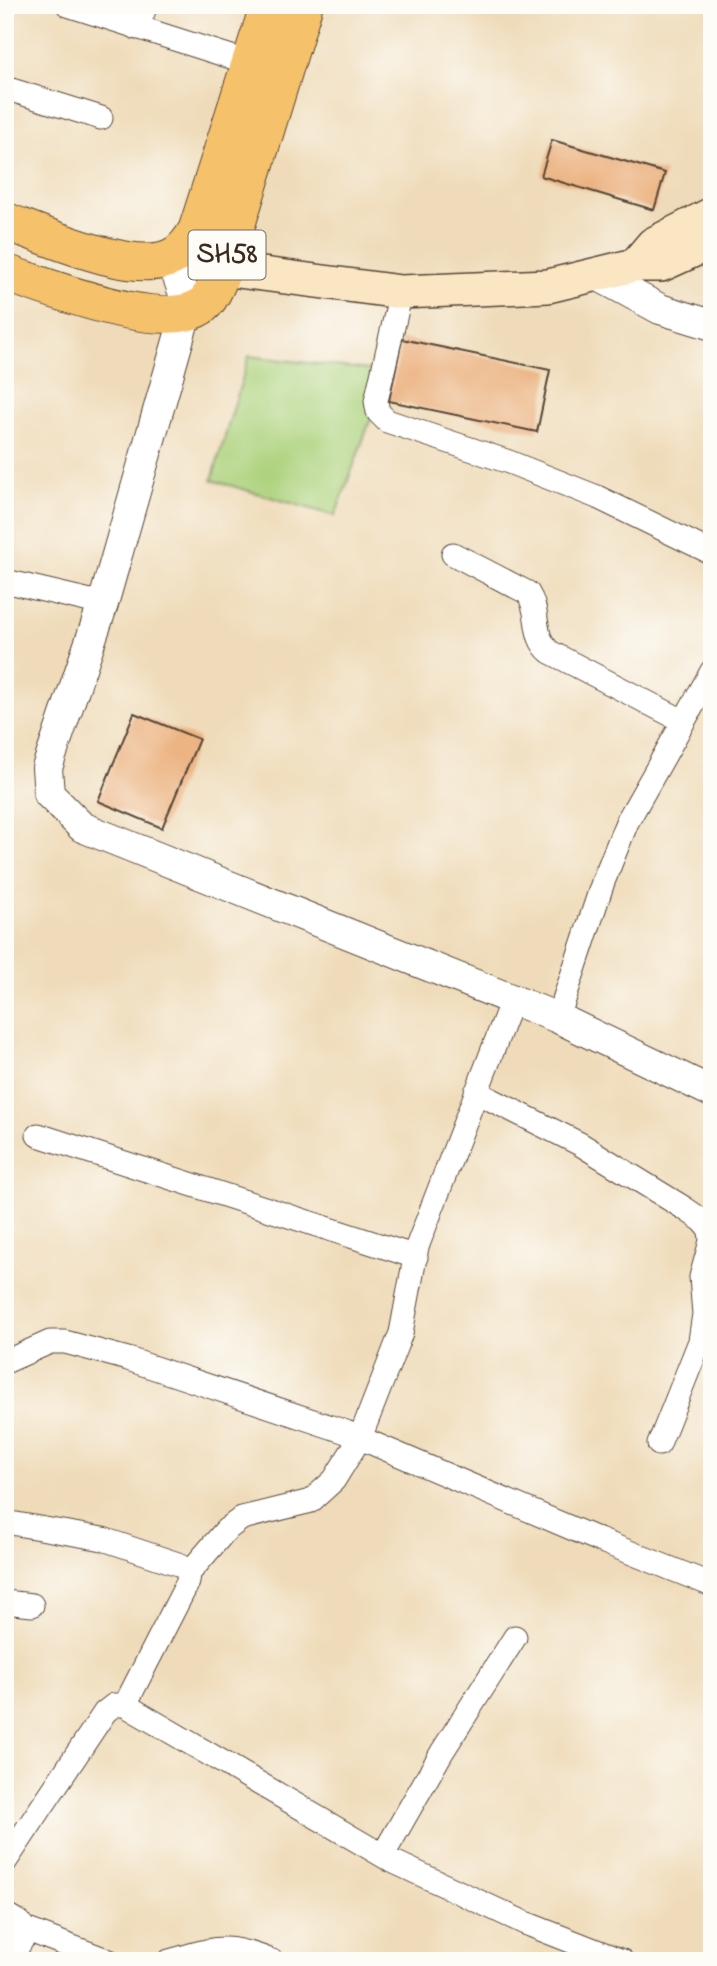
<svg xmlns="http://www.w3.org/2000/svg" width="717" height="1966" viewBox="0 0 717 1966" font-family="'Indie Flower',sans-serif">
	<rect width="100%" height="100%" fill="#fdfcf7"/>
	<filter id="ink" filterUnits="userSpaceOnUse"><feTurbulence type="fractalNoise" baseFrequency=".0143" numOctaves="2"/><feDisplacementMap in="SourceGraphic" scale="14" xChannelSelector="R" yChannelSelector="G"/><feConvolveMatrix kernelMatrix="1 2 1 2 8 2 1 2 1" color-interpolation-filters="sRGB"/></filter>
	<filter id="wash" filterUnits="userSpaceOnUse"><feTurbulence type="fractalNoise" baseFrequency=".00686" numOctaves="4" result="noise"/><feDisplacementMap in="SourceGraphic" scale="28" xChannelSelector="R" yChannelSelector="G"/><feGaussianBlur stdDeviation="1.57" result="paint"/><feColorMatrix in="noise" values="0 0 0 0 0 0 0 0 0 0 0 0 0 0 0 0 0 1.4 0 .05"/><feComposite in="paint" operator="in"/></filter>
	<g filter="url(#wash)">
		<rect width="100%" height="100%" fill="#efdbb9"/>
		<path fill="#acd27c" stroke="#747e4d" stroke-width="2" d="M249,356L388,372L335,516L212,480Z"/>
		<g id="blocks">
			<path fill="#ecb483" d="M552,140L665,173L654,210L541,176Z
				M402,339L550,370L537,432L389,401Z
				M134,713L199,739L162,828L98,801Z"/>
		</g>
	</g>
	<g filter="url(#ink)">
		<use href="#blocks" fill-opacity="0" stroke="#564535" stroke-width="2"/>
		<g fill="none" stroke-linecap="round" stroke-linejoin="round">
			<defs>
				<path id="minor" d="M68,5L250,63
					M137,28L146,5
					M5,88L101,118
					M401,292L376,401L378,412L387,421L509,462L597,497L712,553
					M453,554L528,593C541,613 531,636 550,652L683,721
					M5,581L103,604
					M558,1018L603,882L627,822L712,671
					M476,1092L580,1144L684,1208L703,1221L710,1230L711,1241L701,1277L704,1314L700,1341L659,1444
					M38,1135L416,1257
					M5,1362L50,1342H65L128,1359L346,1432L599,1540L712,1585
					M5,1522L103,1539L181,1565L189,1573L188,1582L125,1705
					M189,1573L226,1530L242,1518L311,1501L334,1480L360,1438L401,1333L417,1247L512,1000
					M5,1602L32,1605
					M383,1855L442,1752L515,1637
					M5,1862L105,1712L114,1705H125L392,1861L525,1923L622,1961
					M5,1914L20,1923L25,1929L22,1940L9,1961
					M25,1929L109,1961
					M169,1961C217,1948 224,1942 272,1961"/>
				<path id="tertiary" d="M171,258L183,291L186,313L103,604L47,768L49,794L82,827L558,1018L712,1092
					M597,275L660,309L712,325"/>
				<path id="secondary" d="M635,265L653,244L712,214
					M223,269L401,292L548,286L635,265H661L712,242"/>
				<path id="primary" d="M5,221C44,235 134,276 172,257C184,251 191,241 197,230L269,5
					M5,273C46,286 173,338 206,302C214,293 219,279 223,269L304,5"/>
			</defs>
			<use href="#minor" stroke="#564535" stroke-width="25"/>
			<use href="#tertiary" stroke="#564535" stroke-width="32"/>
			<use href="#secondary" stroke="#564535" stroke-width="36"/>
			<use href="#primary" stroke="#564535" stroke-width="39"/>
			<use href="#minor" stroke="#fff" stroke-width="23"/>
			<use href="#tertiary" stroke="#fff" stroke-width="30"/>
			<use href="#secondary" stroke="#fbe6c4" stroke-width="33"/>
			<use href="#primary" stroke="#f5c16b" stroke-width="37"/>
		</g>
	</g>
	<g text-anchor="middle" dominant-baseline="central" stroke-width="7" stroke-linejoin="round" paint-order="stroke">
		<rect fill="#fdfcf7" stroke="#75695f" stroke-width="2" x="188.5" y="230.5" width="77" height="49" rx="5"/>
		<g font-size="28" font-weight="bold" fill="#3b2a1e">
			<text x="227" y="255">SH58</text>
		</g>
	</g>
	<rect width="717" height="1966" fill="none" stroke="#fdfcf7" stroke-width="28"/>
</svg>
